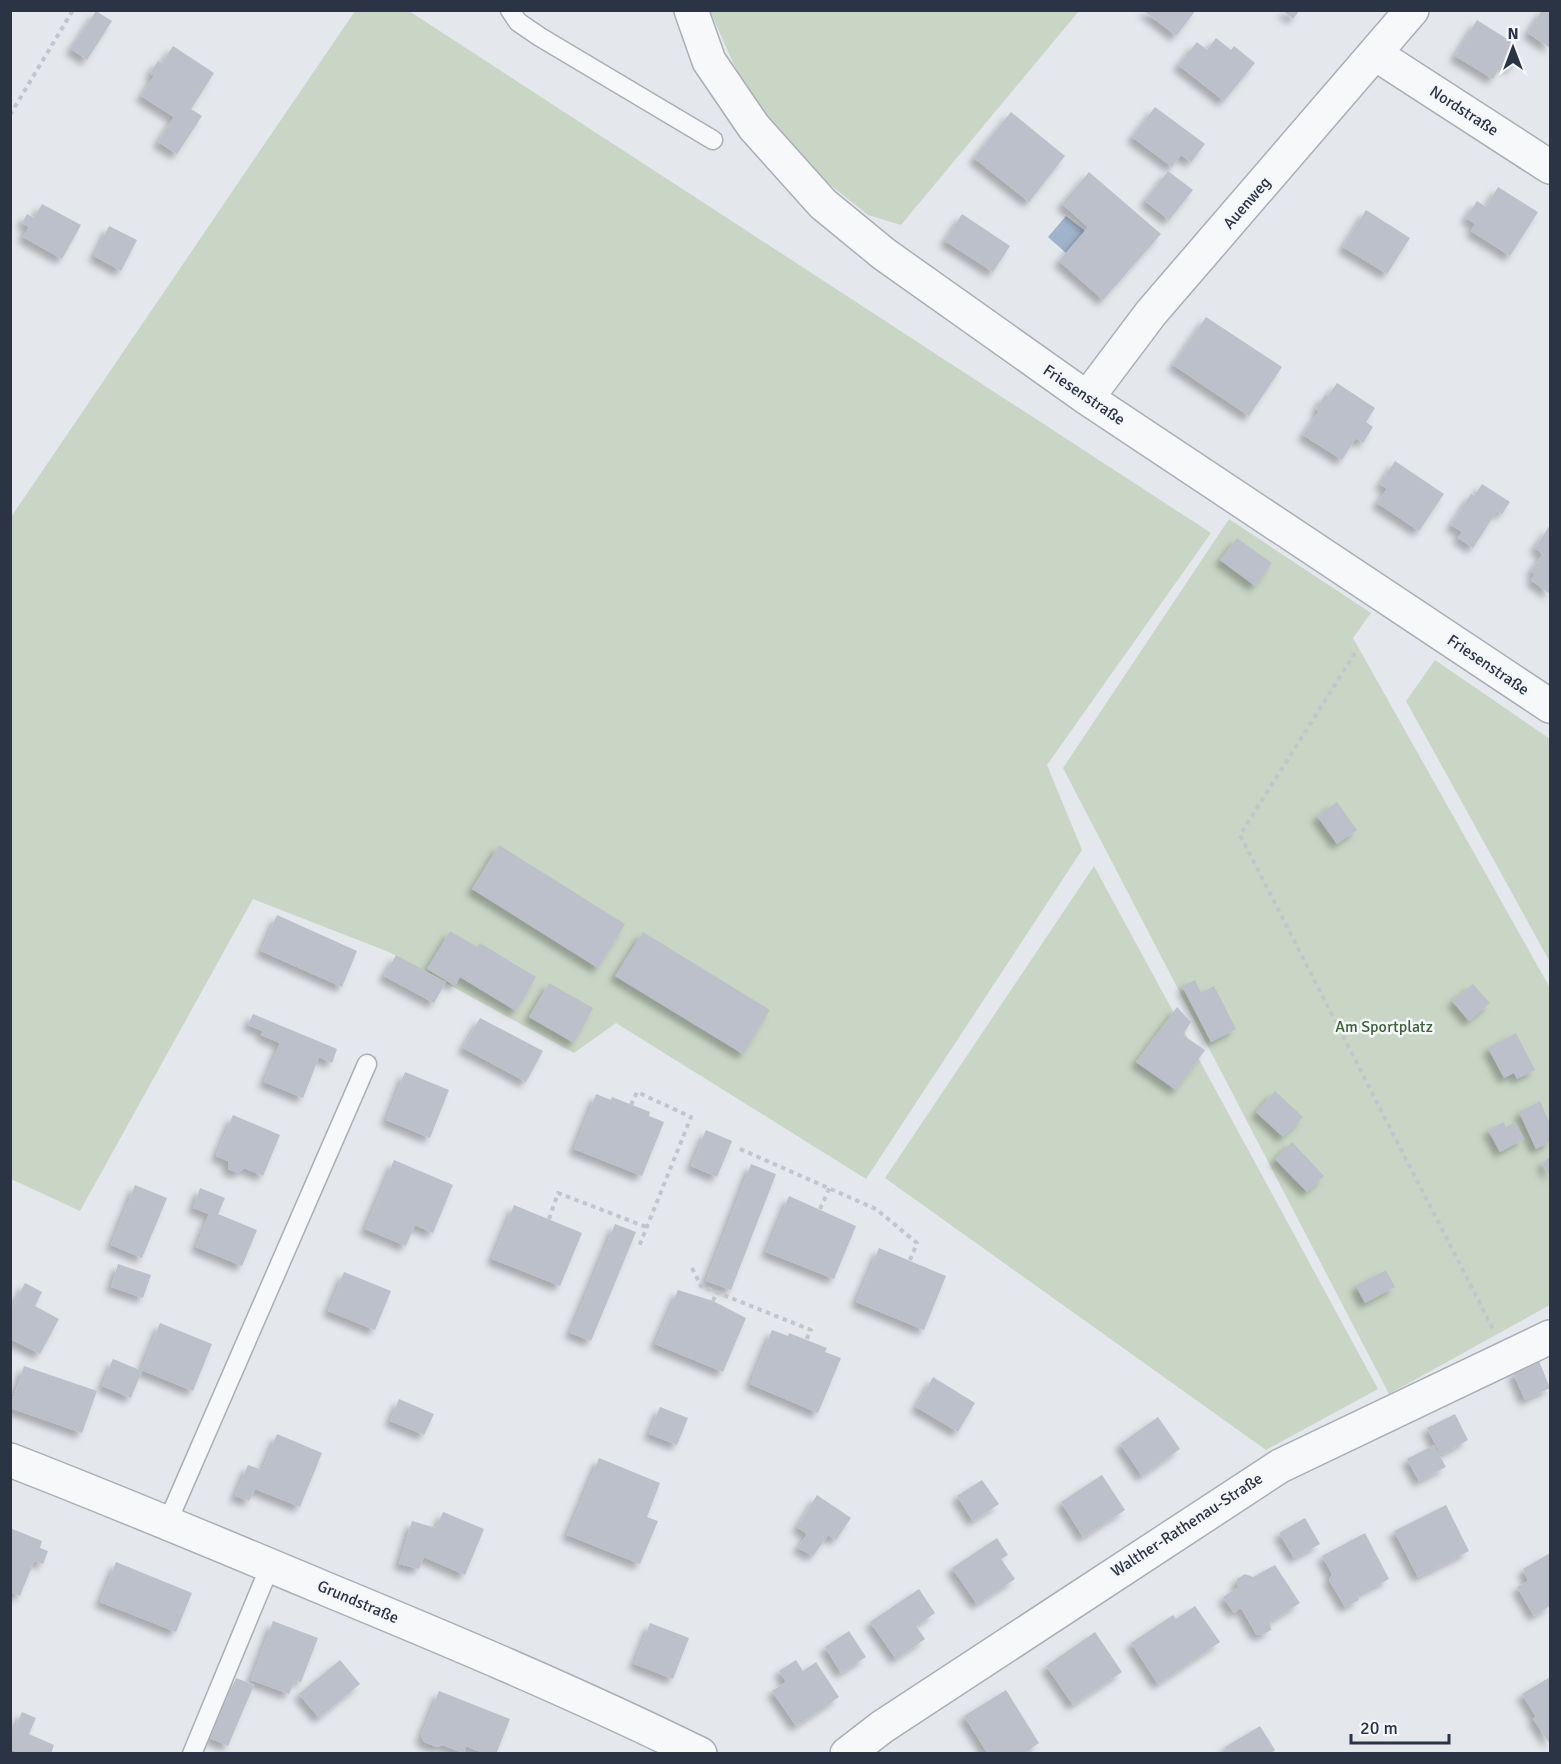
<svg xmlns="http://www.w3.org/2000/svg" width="1561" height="1764" viewBox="0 0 1561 1764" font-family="Signika,sans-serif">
	<defs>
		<filter id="shadow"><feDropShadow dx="-5.5" dy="5.5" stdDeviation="3" flood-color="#0004"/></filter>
	</defs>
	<rect width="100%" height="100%" fill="#e4e7ec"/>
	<path fill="#c9d6c5" d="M355,11H409L1211,533L1047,765L1082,850L866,1179L616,1023L574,1053L389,952L253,899L80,1211L11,1179V517Z
		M710,11H1079L901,225L868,215L798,159L751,103Z
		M1229,519L1371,613L1353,638L1550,988V1305L1389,1394L1063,768Z
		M1435,660L1550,739V962L1406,701Z
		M1094,866L1378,1389L1266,1450L885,1178Z"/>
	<path fill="#9fb4cc" d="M1066,216L1085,231L1066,253L1048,237Z"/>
	<path fill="#bbc0ca" filter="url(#shadow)" d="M1143,10H1196L1176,36Z
		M1282,10H1300L1293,19Z
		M1542,10H1550V48L1528,33Z
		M96,11L112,21L87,60L71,49Z
		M1477,20L1515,44L1512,50L1520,55L1511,69L1502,64L1493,79L1455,56Z
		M1216,38L1231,50L1234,46L1255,63L1224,101L1178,65L1197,42L1207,50Z
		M173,46L214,73L191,109L202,116L177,154L158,142L174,117L141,96L154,76L150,73L158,61L162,63Z
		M1155,107L1205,144L1191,162L1181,155L1172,167L1132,137Z
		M1011,112L1065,156L1029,202L974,158Z
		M1168,171L1193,190L1169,220L1145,201Z
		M1089,172L1161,234L1103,300L1059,261L1088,227L1062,204Z
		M1498,187L1538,212L1510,256L1471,231L1475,224L1466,218L1477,201L1486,207Z
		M42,204L81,225L62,259L23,237L29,227L22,223L27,214L34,218Z
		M1366,210L1410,238L1387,274L1343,247Z
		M962,214L1010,246L993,272L945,241Z
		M109,226L137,240L121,271L94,256Z
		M1206,317L1282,367L1249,416L1173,365Z
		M1337,383L1375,408L1366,422L1373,427L1363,443L1356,438L1342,460L1303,435L1319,411L1316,409L1325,395L1328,396Z
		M1395,461L1444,494L1419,531L1377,503L1387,489L1380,484Z
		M1482,484L1510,502L1502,514L1497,511L1473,548L1458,538L1462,532L1451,525L1471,494L1474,496Z
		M1550,525V594L1531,580L1535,574L1531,571L1543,554L1535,548Z
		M1237,538L1272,563L1255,586L1220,560Z
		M1337,802L1357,830L1337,844L1317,816Z
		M499,845L625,924L598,968L472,889Z
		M277,915L357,951L342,987L261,951Z
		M450,931L477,947L480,943L536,977L516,1011L460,977L455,986L427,969Z
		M643,932L770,1010L743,1054L615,976Z
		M396,955L446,982L434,1003L384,976Z
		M1195,980L1201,993L1214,986L1236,1029L1211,1042L1182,986Z
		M549,983L593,1008L574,1043L529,1017Z
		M1473,984L1490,1003L1469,1021L1452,1001Z
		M1177,1007L1191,1022L1183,1035L1205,1050L1176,1090L1136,1062Z
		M253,1014L337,1049L332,1063L319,1057L303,1098L264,1082L280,1043L261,1035L263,1031L248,1025Z
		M480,1018L543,1051L526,1082L463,1048Z
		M1516,1033L1535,1070L1517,1079L1514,1073L1504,1078L1488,1048Z
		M405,1072L449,1090L430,1138L386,1120Z
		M1275,1091L1303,1117L1283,1137L1256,1112Z
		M596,1094L611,1100L612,1097L650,1112L649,1116L664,1122L642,1176L574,1149Z
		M1540,1101L1550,1124V1142L1536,1149L1519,1112Z
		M233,1115L280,1135L263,1176L244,1168L238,1173L228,1169V1161L216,1156Z
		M1504,1122L1506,1127L1515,1122L1524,1139L1500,1152L1488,1130Z
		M706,1130L732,1141L717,1177L691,1166Z
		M1292,1142L1324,1176L1307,1192L1275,1159Z
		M1550,1157V1177L1542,1163Z
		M394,1160L453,1185L433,1233L415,1225L406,1246L365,1229Z
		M751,1164L776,1174L731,1290L706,1281Z
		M135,1185L167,1198L142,1258L111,1245Z
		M200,1188L225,1198L218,1214L257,1230L242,1266L196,1247L209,1214L193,1208Z
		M789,1196L856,1226L834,1279L766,1252Z
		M514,1205L582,1233L560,1286L492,1259Z
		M615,1224L636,1232L591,1341L570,1333Z
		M879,1248L946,1276L924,1330L856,1302Z
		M118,1264L151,1275L143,1298L111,1287Z
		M1386,1270L1395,1287L1365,1303L1356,1286Z
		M344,1272L391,1291L375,1330L328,1311Z
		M25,1283L42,1292L35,1306L59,1319L40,1354L10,1339V1311Z
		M678,1290L713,1301L746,1318L723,1372L655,1344Z
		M160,1323L212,1344L193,1391L141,1370Z
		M772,1330L788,1336L789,1333L827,1348L825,1352L841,1358L818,1413L750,1384Z
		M113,1359L142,1371L131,1398L102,1386Z
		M1539,1361L1550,1388L1525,1400L1513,1373Z
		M24,1366L97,1391L82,1433L10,1408Z
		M933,1377L975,1403L958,1432L916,1407Z
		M399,1399L434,1414L424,1435L390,1421Z
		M660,1407L688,1418L677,1445L649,1434Z
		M1455,1414L1468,1440L1441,1455L1427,1428Z
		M1158,1417L1180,1449L1142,1476L1120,1444Z
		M277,1434L322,1453L300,1507L255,1489L249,1501L235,1496L248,1465L262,1470Z
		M1434,1445L1446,1467L1419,1481L1407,1459Z
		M599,1458L660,1483L647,1517L658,1521L640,1564L567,1535Z
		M1102,1475L1125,1510L1083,1537L1061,1502Z
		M982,1480L999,1504L973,1521L957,1496Z
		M817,1495L851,1518L836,1540L828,1535L813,1556L798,1548L807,1534L797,1527Z
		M1446,1505L1469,1551L1418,1577L1394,1531Z
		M443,1512L484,1529L465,1575L424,1557L419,1569L399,1564L412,1521L436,1528Z
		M1305,1518L1320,1544L1294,1558L1279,1533Z
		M10,1528L42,1541L40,1548L48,1551L43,1564L34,1561L20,1596L10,1592Z
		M1365,1533L1389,1579L1357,1595L1359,1600L1345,1607L1329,1580L1332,1574L1322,1556Z
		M997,1538L1008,1555L1001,1559L1015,1579L977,1604L952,1568Z
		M1550,1553V1606L1534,1616L1517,1587L1528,1581L1523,1569Z
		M116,1562L192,1593L176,1632L100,1602Z
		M1275,1565L1300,1603L1270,1622L1271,1630L1262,1635L1256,1634L1241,1608L1234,1613L1223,1597L1237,1588V1579L1245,1574L1253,1577Z
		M919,1589L935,1613L916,1626L925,1639L896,1659L870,1622Z
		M1195,1606L1220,1642L1158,1684L1131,1643L1173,1615L1176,1619Z
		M273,1621L318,1638L301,1682L295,1680L289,1694L251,1680Z
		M650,1623L689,1638L673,1679L634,1664Z
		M849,1631L866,1657L841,1673L825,1647Z
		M1095,1632L1122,1672L1073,1705L1046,1666Z
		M340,1660L360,1684L319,1718L299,1694Z
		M796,1660L803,1671L816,1662L839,1697L796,1726L772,1691L786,1682L779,1671Z
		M1550,1677V1744L1533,1719L1536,1717L1522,1694Z
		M236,1678L254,1685L228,1746L210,1738Z
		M1006,1690L1039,1743L1023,1754H988L964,1716Z
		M439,1691L510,1719L496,1754H485L466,1746L464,1753L442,1745L437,1747L424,1742L421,1736Z
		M22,1712L36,1718L29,1734L54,1745L51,1754H22L10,1749V1740Z
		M1260,1726L1275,1750L1270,1754H1229L1225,1747Z"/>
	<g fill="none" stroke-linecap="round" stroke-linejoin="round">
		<defs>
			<path id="lane" d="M510,10L518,22L540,37L713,140
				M168,1521L367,1064
				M192,1754L270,1566"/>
			<path id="street" d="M691,10L709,61L754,127L823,204L884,254L1087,398L1550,706
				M1377,55L1550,167
				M1087,398L1151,313L1412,10
				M10,1460C116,1501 221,1545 326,1589C452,1641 578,1694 700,1754
				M847,1754L882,1727L1280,1466L1550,1337"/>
		</defs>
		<use href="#lane" stroke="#a9aeb7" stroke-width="21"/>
		<use href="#street" stroke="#a9aeb7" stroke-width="36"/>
		<path stroke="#c2c5cb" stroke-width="4" stroke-dasharray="4.5 4.5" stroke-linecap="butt" d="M10,115L73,10
			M1355,653L1240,835L1493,1329
			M631,1105L637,1092L691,1117L638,1249
			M740,1149L876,1209L917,1243L910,1260
			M820,1209L830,1187
			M549,1219L558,1193L649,1228
			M692,1268L701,1286L811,1330L806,1340
			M713,1301L717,1292"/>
		<use href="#lane" stroke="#f7f8fa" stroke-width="18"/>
		<use href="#street" stroke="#f7f8fa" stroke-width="33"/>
	</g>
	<g text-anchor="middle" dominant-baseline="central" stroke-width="5" stroke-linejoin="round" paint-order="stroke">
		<g font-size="16" fill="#2b3445" stroke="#f4f6f9">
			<text transform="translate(1464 111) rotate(33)">Nordstraße</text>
			<text transform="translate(1247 203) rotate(-49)">Auenweg</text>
			<text transform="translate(1084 395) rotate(34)">Friesenstraße</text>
			<text transform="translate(1488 665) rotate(34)">Friesenstraße</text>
			<text transform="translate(1187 1525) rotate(-33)">Walther-Rathenau-Straße</text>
			<text transform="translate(358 1602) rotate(23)">Grundstraße</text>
		</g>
		<g font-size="16" fill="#3f6138" stroke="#f4f6f9">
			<text x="1384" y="1027">Am Sportplatz</text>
		</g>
	</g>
	<rect width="1561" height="1764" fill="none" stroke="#2b3445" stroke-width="24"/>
	<g transform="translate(1513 48)" stroke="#f4f6f9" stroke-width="4.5" paint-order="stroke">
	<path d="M0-4.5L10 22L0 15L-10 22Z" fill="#2b3445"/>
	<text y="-9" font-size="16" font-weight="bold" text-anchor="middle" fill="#2b3445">N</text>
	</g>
	<path d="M1351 1734v9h98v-9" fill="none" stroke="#2b3445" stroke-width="3"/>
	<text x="1360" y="1734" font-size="18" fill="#2b3445" stroke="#f4f6f9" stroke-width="4.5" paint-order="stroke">20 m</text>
</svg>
